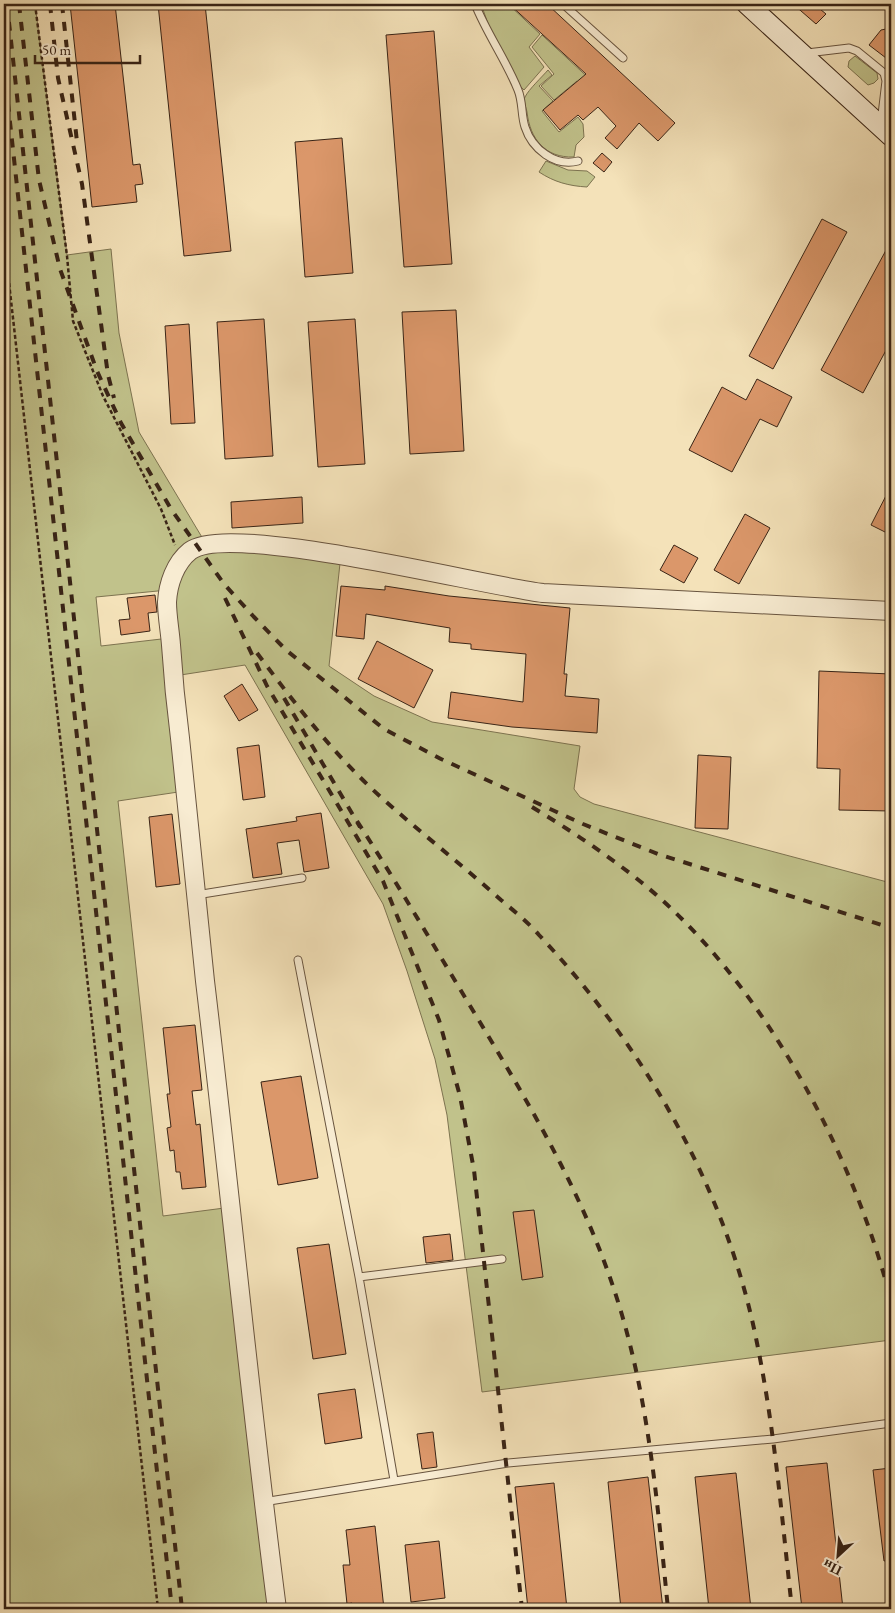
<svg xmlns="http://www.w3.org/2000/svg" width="895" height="1613" viewBox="0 0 895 1613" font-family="'EB Garamond',serif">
	<rect width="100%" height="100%" fill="#f4e2b9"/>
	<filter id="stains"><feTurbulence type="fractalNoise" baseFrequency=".004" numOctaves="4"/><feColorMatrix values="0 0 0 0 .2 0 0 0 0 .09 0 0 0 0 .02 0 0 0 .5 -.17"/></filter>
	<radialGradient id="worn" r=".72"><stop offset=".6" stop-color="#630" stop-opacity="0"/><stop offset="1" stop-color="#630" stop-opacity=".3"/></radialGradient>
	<path fill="#c1c28b" stroke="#7d7350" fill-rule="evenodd" d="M4,4H35L67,255L111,249L119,333L139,432L206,544L341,554L329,666L374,696L432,722L580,746L574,789L580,797L594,804L891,883V1340L482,1392L447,1115L435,1059L407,971L383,904L245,665L174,676L185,791L118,801L163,1216L232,1207L277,1609H4ZM168,590L170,638L101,646L96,597Z
		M481,4H508L540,34L529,47L544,67L524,90L520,86L491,32Z
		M542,35L594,83L585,91L577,81L554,100L541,86L554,74L532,47Z
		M855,56L877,73L878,79L874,83L868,85L848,67L849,61Z
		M548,70L552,75L539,86L553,101L542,111L559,132L578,117L583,124L584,137L576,145L574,157C545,158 530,139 527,112C526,107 523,101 525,97C529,89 542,77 548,70Z
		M546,161L568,170L587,171L595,177L587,187C569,186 554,182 539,172Z"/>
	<path fill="#db976a" stroke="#392416" d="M70,4H115L133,165L140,164L143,184L135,185L137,202L92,207Z
		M158,4H205L231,251L184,256Z
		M509,4H547L675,123L658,141L639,123L617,149L605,138L616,126L598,107L583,120L578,115L560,130L543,110L586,74Z
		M793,4H814L826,14L816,24Z
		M891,28V52L886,58L869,45L881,30Z
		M434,31L452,264L404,267L386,35Z
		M342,138L353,273L305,277L295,142Z
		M602,153L612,162L604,172L593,163Z
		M822,219L847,232L773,369L749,356Z
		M891,241V341L863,393L821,370Z
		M456,310L464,451L410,454L402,312Z
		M264,319L273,456L225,459L217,322Z
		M355,319L365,464L318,467L308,322Z
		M189,324L195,423L171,424L165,326Z
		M757,379L792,397L777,427L760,419L732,472L689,450L722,387L746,400Z
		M891,486V535L871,525Z
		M302,497L303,523L232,528L231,502Z
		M745,514L770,528L739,584L714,570Z
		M674,545L698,558L684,583L660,570Z
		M341,586L385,590V586L449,596L570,608L564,674H567L565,696L599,699L597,733L512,727L448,718L451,692L523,702L526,654L471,649V644L449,642L450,628L366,614L364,639L336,636Z
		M155,595L157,612L148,613L150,631L121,635L119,620L130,619L127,598Z
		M377,641L433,670L414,708L358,679Z
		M819,671L891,674V811L839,810L840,769L817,768Z
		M242,684L258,710L239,721L224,696Z
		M259,745L265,797L243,800L237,748Z
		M698,755L731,757L728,829L695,828Z
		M321,813L329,868L304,872L299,840L277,843L282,874L253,878L246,829L297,821L296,817Z
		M172,814L180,884L156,887L149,817Z
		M195,1025L202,1090L192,1091L196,1125L200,1124L206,1187L182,1189L180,1172H176L174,1150L170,1151L167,1128L171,1127L167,1094H170L163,1028Z
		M301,1076L318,1178L278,1185L261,1082Z
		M534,1210L543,1277L522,1280L513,1212Z
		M450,1234L453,1260L426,1263L423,1237Z
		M329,1244L346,1354L313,1359L297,1248Z
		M355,1389L362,1438L325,1444L318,1394Z
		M433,1432L437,1467L422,1469L417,1434Z
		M827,1463L843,1609H802L786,1467Z
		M891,1468V1560L884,1561L873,1470Z
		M736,1473L751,1609H709L695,1477Z
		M648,1477L663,1609H621L608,1482Z
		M554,1483L567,1609H528L515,1487Z
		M375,1526L384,1609H353L352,1603L347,1604L343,1565H350L346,1530Z
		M439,1541L445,1598L411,1602L405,1545Z"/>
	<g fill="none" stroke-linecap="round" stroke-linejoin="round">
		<defs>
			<path id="service" d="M475,4C487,34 506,60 518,90C523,102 521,115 525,127C532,149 555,167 578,161
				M563,4L623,58
				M807,53L849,48L857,51L884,73L886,81L881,123
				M196,895L302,878
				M298,960L359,1277L394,1480
				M359,1277L502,1259
				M263,1502L508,1463L773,1439L891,1423"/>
			<path id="tertiary" d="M277,1609C250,1400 230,1190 205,981C196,900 188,819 180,738C176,707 173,676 171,645C170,631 167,616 167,602C168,584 175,563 190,551C229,521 483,586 543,593L891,611"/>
			<path id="secondary" d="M747,4L891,136"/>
		</defs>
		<use href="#service" stroke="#68543f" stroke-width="9"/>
		<use href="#tertiary" stroke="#68543f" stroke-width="20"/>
		<use href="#secondary" stroke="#392416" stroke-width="22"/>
		<path stroke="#392416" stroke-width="2.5" stroke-dasharray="4 2.5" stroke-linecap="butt" d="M35,4L67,256L73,321L103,396L161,509L175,545
			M4,238L158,1609"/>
		<use href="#service" stroke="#f8ecd2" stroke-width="7"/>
		<use href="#tertiary" stroke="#f8ecd2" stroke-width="18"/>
		<use href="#secondary" stroke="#f8ecd2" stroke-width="20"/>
		<path stroke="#392416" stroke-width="4" stroke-dasharray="9 9" stroke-linecap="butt" d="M7,4L182,1609
			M19,4L39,180L60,269L97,371L121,423L171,509L224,584L254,617L286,650L384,729L441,759L583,824L658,854L891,928
			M50,4L58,78L82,184L108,375L114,398
			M62,4L77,142
			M4,67L172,1609
			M225,598L267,686L383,881L439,1020L460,1096L474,1170L522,1609
			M257,653C293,701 328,747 371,788C413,827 459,862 501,900C514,911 528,922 539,935C645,1048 727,1190 757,1343C775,1431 782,1520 792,1609
			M284,698L360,827
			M532,807C570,830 606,854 641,882C761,979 854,1153 891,1301
			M357,821C397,883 434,946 472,1009C532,1109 589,1202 622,1315C650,1411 658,1510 668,1609"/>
	</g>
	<rect width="895" height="1613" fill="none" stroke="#f4e2b9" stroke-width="20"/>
	<rect x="5" y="5" width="885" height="1603" fill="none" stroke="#392416" stroke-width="2.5"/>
	<rect x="10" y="10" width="875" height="1593" fill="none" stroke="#392416"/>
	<g transform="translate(838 1556) rotate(206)" stroke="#f8ecd2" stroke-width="4" paint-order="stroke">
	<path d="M0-4L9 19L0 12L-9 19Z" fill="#392416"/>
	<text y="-8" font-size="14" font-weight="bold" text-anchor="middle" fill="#392416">Пн</text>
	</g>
	<path d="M35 55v8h105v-8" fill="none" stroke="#392416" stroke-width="2.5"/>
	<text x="42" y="55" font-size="15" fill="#392416" stroke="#f8ecd2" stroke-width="4" paint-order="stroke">50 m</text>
	<rect width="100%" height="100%" filter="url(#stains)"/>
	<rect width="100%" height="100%" fill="url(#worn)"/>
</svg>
